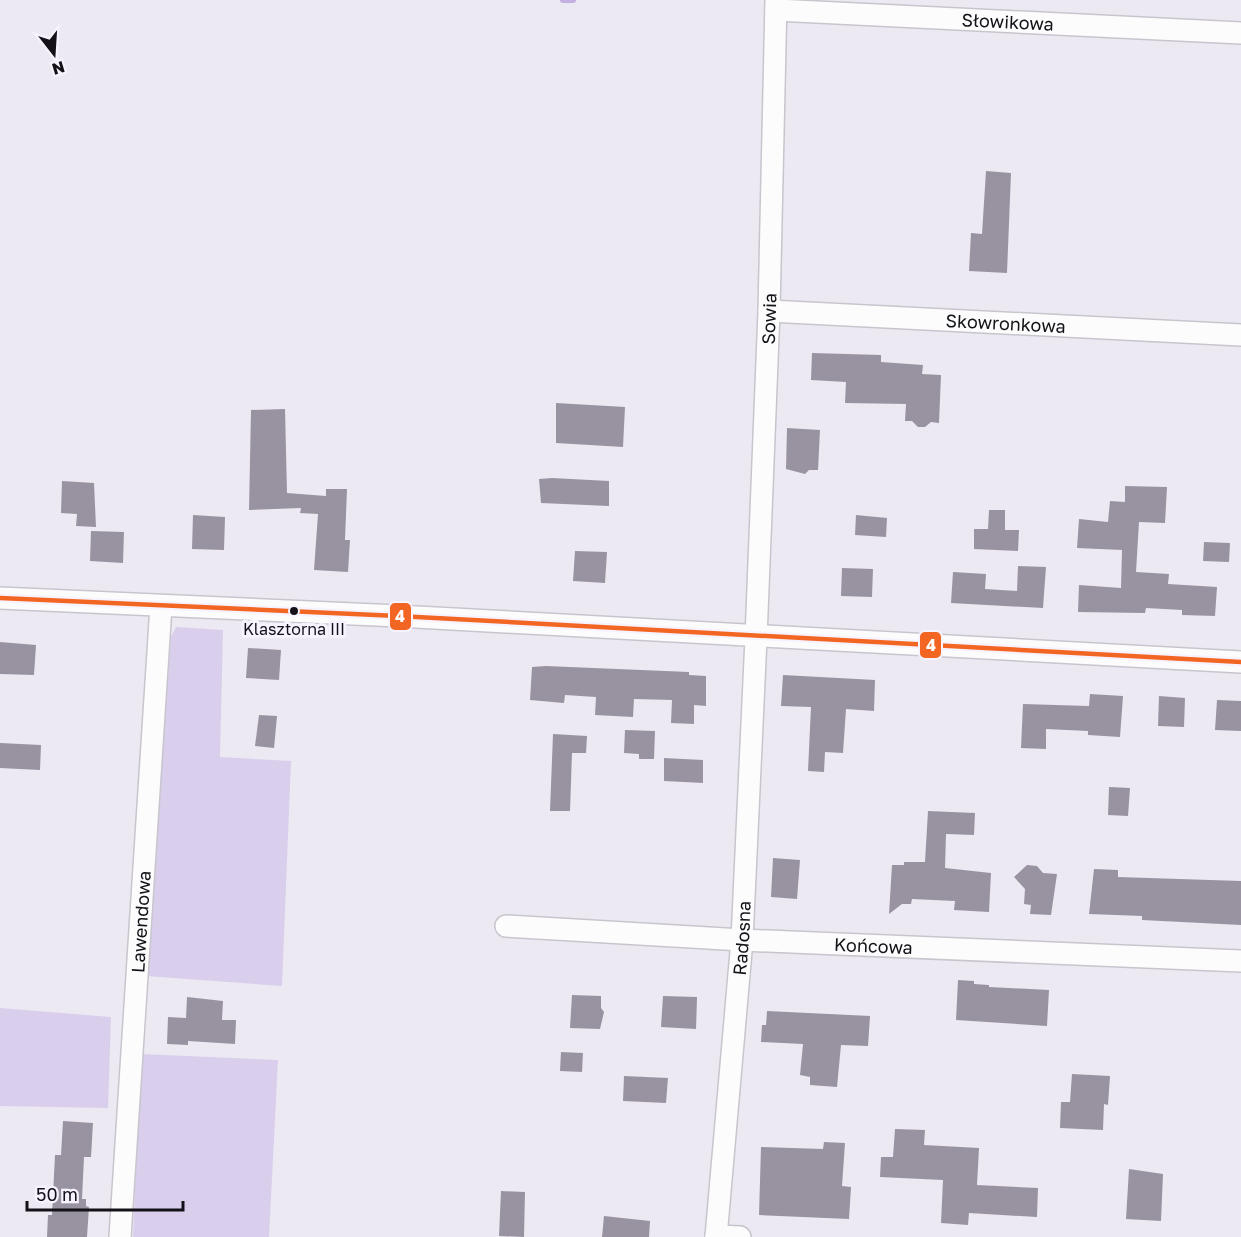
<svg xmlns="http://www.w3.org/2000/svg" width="1241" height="1237" viewBox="0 0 1241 1237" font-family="'Golos Text',sans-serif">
	<rect width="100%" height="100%" fill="#ece9f2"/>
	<g fill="#daceed">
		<path d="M 176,627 L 223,630 L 220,757 L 291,761 L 282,986 L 146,976 L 171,637 Z"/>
		<path d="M 0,1008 L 111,1017 L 108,1108 L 0,1106 Z"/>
		<path d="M 141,1054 L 278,1060 L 269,1237 L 133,1237 Z"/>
	</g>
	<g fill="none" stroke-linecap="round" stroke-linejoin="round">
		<path stroke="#c4b0e0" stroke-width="6" d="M 563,0 L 573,0"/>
	</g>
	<g fill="#9993a1">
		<path d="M 986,171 L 1011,173 L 1007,273 L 969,271 L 971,233 L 982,234 Z"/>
		<path d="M 812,353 L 881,355 L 881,362 L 923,365 L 922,374 L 941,375 L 939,423 L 931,422 L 925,427 L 918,427 L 912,421 L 905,421 L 906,404 L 845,403 L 846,382 L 811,380 Z"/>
		<path d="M 556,403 L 625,407 L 623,447 L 556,443 Z"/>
		<path d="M 285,409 L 287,493 L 326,496 L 326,489 L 347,489 L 345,540 L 350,540 L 348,572 L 314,570 L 318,514 L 300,513 L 301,508 L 249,510 L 251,410 Z"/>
		<path d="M 787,428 L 820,430 L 818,470 L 809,470 L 805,474 L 786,469 Z"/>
		<path d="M 552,478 L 609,481 L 609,506 L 541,503 L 539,479 Z"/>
		<path d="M 62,481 L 94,483 L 96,527 L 76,526 L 77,514 L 61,513 Z"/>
		<path d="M 1125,486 L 1167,487 L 1165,523 L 1139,522 L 1136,572 L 1169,574 L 1168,584 L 1217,587 L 1215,616 L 1182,615 L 1182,610 L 1146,608 L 1145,613 L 1078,612 L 1079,585 L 1121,588 L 1122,550 L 1077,548 L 1079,519 L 1108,522 L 1110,501 L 1125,502 Z"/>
		<path d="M 989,510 L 1005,510 L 1005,530 L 1019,530 L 1018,551 L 974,549 L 974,529 L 988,529 Z"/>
		<path d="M 193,515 L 225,517 L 224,550 L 192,549 Z"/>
		<path d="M 856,515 L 887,518 L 886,537 L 855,535 Z"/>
		<path d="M 91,531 L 124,532 L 123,563 L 90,561 Z"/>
		<path d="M 1204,542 L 1230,543 L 1229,562 L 1203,561 Z"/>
		<path d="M 575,551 L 607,552 L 605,583 L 573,581 Z"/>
		<path d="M 1018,566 L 1046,567 L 1043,608 L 951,603 L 953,572 L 986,574 L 985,589 L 1017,591 Z"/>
		<path d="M 842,568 L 873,569 L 872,597 L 841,596 Z"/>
		<path d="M 0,642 L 36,645 L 34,675 L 0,674 Z"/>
		<path d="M 248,648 L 281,650 L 279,680 L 246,678 Z"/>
		<path d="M 546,666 L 689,672 L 689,675 L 706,676 L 706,706 L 694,705 L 694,724 L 671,723 L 672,700 L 634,699 L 633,717 L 595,715 L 596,697 L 565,695 L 564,703 L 530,700 L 532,667 Z"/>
		<path d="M 783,675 L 875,680 L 874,711 L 846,709 L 843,753 L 825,752 L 824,772 L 808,771 L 811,707 L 781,706 Z"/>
		<path d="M 1090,694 L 1123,696 L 1120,737 L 1088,735 L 1088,731 L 1046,729 L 1046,749 L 1021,748 L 1023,704 L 1089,706 Z"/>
		<path d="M 1159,696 L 1185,698 L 1184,727 L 1158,726 Z"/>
		<path d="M 1217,700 L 1241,701 L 1241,731 L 1215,730 Z"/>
		<path d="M 259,715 L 277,716 L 274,748 L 255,746 Z"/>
		<path d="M 625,730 L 655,731 L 654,759 L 639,759 L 639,754 L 624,753 Z"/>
		<path d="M 553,734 L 587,736 L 586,753 L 572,753 L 570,811 L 550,811 Z"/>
		<path d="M 0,743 L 41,745 L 40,770 L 0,768 Z"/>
		<path d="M 664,758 L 703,760 L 703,783 L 664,781 Z"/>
		<path d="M 1109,787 L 1130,788 L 1128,816 L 1108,815 Z"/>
		<path d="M 928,811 L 975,813 L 974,835 L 946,834 L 945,868 L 991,873 L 989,912 L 954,910 L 955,901 L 912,899 L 911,904 L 902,904 L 889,914 L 892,865 L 904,865 L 904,862 L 925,862 Z"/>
		<path d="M 773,858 L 800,860 L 797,899 L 771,897 Z"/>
		<path d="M 1027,865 L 1037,866 L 1043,873 L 1057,874 L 1051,915 L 1030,914 L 1031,905 L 1024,904 L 1025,889 L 1014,877 Z"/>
		<path d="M 1094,869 L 1118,870 L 1118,877 L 1241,881 L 1241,925 L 1142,920 L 1142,916 L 1089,914 Z"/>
		<path d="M 958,980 L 974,981 L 974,984 L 989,985 L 989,987 L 1049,990 L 1047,1026 L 956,1020 Z"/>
		<path d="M 572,995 L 601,996 L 601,1008 L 604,1012 L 600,1029 L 570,1028 Z"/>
		<path d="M 663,996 L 697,997 L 696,1029 L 661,1027 Z"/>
		<path d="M 187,997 L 223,1001 L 222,1020 L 236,1020 L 235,1044 L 188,1041 L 188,1045 L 167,1044 L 168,1017 L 186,1018 Z"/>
		<path d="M 767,1011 L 870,1016 L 868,1046 L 841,1045 L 837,1087 L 810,1085 L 810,1077 L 800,1075 L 803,1044 L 761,1042 L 762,1025 L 766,1025 Z"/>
		<path d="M 561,1052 L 583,1053 L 582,1072 L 560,1071 Z"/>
		<path d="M 1072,1074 L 1110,1076 L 1108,1105 L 1104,1104 L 1103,1130 L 1060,1128 L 1061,1102 L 1070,1102 Z"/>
		<path d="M 624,1076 L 668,1078 L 666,1103 L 623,1101 Z"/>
		<path d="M 63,1121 L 93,1123 L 91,1157 L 84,1157 L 82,1199 L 86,1199 L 86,1206 L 89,1207 L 87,1237 L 47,1237 L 48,1215 L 52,1215 L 55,1155 L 61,1155 Z"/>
		<path d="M 895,1129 L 925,1130 L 924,1145 L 979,1148 L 977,1185 L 1038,1188 L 1037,1217 L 969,1213 L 968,1225 L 941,1223 L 943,1180 L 880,1177 L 881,1157 L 893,1157 Z"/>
		<path d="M 824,1142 L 845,1143 L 842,1186 L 851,1187 L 849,1219 L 759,1215 L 761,1147 L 823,1149 Z"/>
		<path d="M 1129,1169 L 1163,1174 L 1161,1221 L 1126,1219 Z"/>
		<path d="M 501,1191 L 525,1192 L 524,1237 L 499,1236 Z"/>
		<path d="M 604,1216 L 650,1221 L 649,1237 L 602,1237 Z"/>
	</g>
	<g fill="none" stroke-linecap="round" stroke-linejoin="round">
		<defs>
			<g id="minor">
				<path id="s1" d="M 776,10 L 1241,33"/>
				<path id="s2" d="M 769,311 L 1241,335"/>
				<path d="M 0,598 L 398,616 L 1241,662"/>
				<path id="s3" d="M 506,926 L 742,940 L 1241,961"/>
				<path d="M 716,1236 L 740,1237"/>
				<path id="s4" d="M 120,1237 L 161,606"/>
				<path id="s5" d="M 716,1237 L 742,940 L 756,638 L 769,311 L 776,0"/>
			</g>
		</defs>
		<use href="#minor" stroke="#c8c5cd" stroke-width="24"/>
		<use href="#minor" stroke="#fcfcfd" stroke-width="21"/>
		<defs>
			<path id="bus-1" d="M 0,598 L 398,616 L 1241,662"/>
		</defs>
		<use href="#bus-1" stroke="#f7f3fe" stroke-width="9"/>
		<use href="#bus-1" stroke="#f26522" stroke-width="4.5"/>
	</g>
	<circle fill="#141218" stroke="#f7f3fe" stroke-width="2" cx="294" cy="611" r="5"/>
	<g text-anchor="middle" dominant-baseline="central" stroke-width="6" stroke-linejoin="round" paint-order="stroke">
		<g font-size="16" fill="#141218" stroke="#f7f3fe">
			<text x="294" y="629">Klasztorna III</text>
		</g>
		<g font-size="18" fill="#141218" stroke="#f7f3fe">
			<text stroke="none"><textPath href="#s1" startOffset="232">Słowikowa</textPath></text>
			<text stroke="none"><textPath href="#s5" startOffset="920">Sowia</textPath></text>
			<text stroke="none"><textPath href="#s2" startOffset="237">Skowronkowa</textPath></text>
			<text stroke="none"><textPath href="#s4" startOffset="316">Lawendowa</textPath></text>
			<text stroke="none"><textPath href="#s5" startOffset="300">Radosna</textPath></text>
			<text stroke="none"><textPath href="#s3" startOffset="368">Końcowa</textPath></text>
		</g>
	</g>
	<g stroke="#f7f3fe" stroke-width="2">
		<rect x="389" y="602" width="23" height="29" rx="6" fill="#f26522"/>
		<rect x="919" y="631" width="23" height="28" rx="6" fill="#f26522"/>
	</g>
	<g font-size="16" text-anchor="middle" font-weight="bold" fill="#fff">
		<text x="400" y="622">4</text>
		<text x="931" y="651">4</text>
	</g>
	<g transform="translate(54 54) rotate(163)" stroke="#f7f3fe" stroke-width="4.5" paint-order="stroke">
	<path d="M0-4.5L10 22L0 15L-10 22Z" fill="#141218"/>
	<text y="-9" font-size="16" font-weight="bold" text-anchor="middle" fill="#141218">N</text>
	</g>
	<path d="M27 1201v9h156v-9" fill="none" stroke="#141218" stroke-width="3"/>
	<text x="36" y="1201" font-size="18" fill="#141218" stroke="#f7f3fe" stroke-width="4.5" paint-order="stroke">50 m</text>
</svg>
